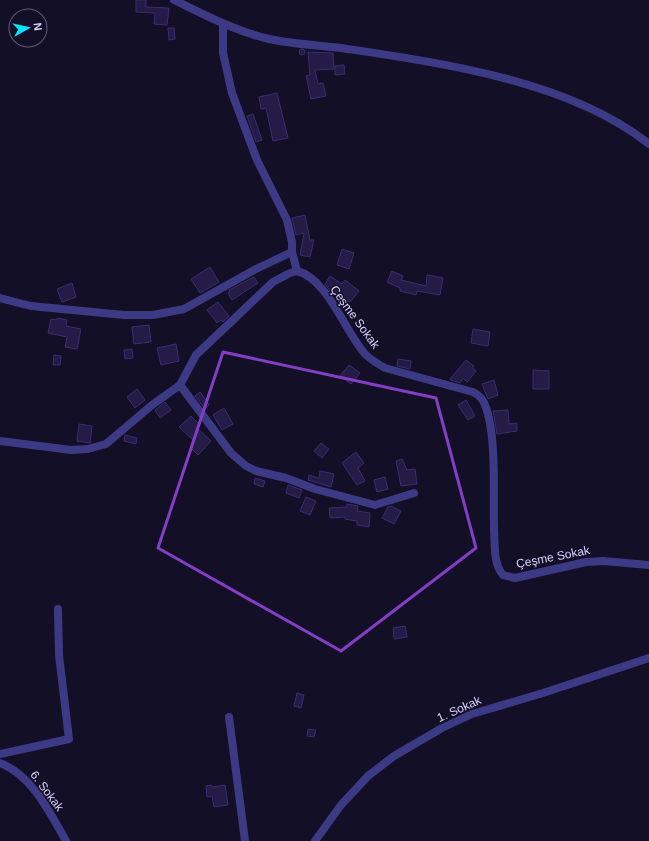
<svg xmlns="http://www.w3.org/2000/svg" width="649" height="841" viewBox="0 0 649 841" font-family="Helvetica,sans-serif">
	<rect width="100%" height="100%" fill="#130f26"/>
	<g fill="#241b47" stroke="#3b2d73">
		<path d="M 136,0 L 146,0 L 146,7 L 169,8 L 167,25 L 154,24 L 155,13 L 136,12 Z"/>
		<path d="M 168,28 L 174,28 L 175,39 L 169,40 Z"/>
		<circle cx="302" cy="52" r="3"/>
		<path d="M 308,52 L 333,53 L 334,69 L 315,70 L 318,84 L 323,83 L 326,96 L 311,99 L 306,76 L 310,75 Z"/>
		<path d="M 344,65 L 345,74 L 335,75 L 335,66 Z"/>
		<path d="M 277,93 L 288,138 L 273,141 L 266,108 L 261,109 L 259,97 Z"/>
		<path d="M 253,114 L 262,140 L 256,142 L 247,116 Z"/>
		<path d="M 305,215 L 310,240 L 314,240 L 310,257 L 300,255 L 304,233 L 296,235 L 292,218 Z"/>
		<path d="M 342,249 L 354,253 L 349,269 L 337,265 Z"/>
		<path d="M 210,267 L 219,282 L 200,293 L 191,279 Z"/>
		<path d="M 392,271 L 403,276 L 401,280 L 426,286 L 427,275 L 443,278 L 440,295 L 417,291 L 416,295 L 400,291 L 400,288 L 387,282 Z"/>
		<path d="M 330,276 L 342,284 L 345,280 L 359,291 L 350,302 L 333,290 L 331,292 L 325,284 Z"/>
		<path d="M 254,277 L 258,283 L 232,300 L 228,293 L 230,292 L 229,290 Z"/>
		<path d="M 72,283 L 76,297 L 62,302 L 57,289 Z"/>
		<path d="M 218,302 L 229,316 L 223,322 L 221,320 L 217,323 L 207,310 Z"/>
		<path d="M 57,318 L 67,320 L 66,326 L 81,329 L 77,349 L 65,347 L 67,337 L 48,333 L 51,319 L 57,320 Z"/>
		<path d="M 149,325 L 151,342 L 134,344 L 132,327 Z"/>
		<path d="M 473,329 L 490,332 L 488,346 L 471,343 Z"/>
		<path d="M 176,344 L 179,361 L 161,365 L 157,348 Z"/>
		<path d="M 132,349 L 133,358 L 125,359 L 124,350 Z"/>
		<path d="M 54,355 L 61,356 L 60,365 L 53,365 Z"/>
		<path d="M 398,359 L 411,361 L 410,369 L 397,366 Z"/>
		<path d="M 466,360 L 474,366 L 472,368 L 476,371 L 467,382 L 463,378 L 460,383 L 451,380 L 450,379 Z"/>
		<path d="M 349,365 L 360,373 L 351,384 L 340,376 Z"/>
		<path d="M 533,370 L 549,371 L 549,389 L 533,389 Z"/>
		<path d="M 494,380 L 498,395 L 488,399 L 482,384 Z"/>
		<path d="M 137,389 L 145,400 L 135,408 L 127,397 Z"/>
		<path d="M 200,392 L 209,405 L 205,409 L 195,396 Z"/>
		<path d="M 466,400 L 475,416 L 468,420 L 458,405 Z"/>
		<path d="M 165,402 L 171,410 L 160,418 L 155,410 Z"/>
		<path d="M 224,408 L 233,424 L 222,430 L 213,415 Z"/>
		<path d="M 508,410 L 509,424 L 517,423 L 517,431 L 497,434 L 493,411 Z"/>
		<path d="M 191,416 L 200,425 L 197,428 L 211,441 L 198,455 L 190,447 L 195,442 L 179,427 Z"/>
		<path d="M 79,424 L 92,426 L 90,443 L 77,441 Z"/>
		<path d="M 125,435 L 137,438 L 136,444 L 124,441 Z"/>
		<path d="M 321,443 L 329,449 L 322,458 L 314,451 Z"/>
		<path d="M 356,452 L 364,463 L 358,468 L 365,481 L 357,485 L 342,463 Z"/>
		<path d="M 402,459 L 407,470 L 415,469 L 417,484 L 401,486 L 396,461 Z"/>
		<path d="M 320,471 L 334,474 L 331,487 L 308,480 L 309,475 L 319,478 Z"/>
		<path d="M 385,477 L 388,489 L 377,492 L 374,480 Z"/>
		<path d="M 255,478 L 265,481 L 263,487 L 254,484 Z"/>
		<path d="M 288,485 L 302,490 L 299,498 L 286,493 Z"/>
		<path d="M 306,497 L 316,501 L 310,515 L 300,511 Z"/>
		<path d="M 347,504 L 358,506 L 357,511 L 370,513 L 369,527 L 357,525 L 357,521 L 345,519 L 345,517 L 330,518 L 329,508 L 347,507 Z"/>
		<path d="M 391,506 L 401,511 L 394,524 L 382,518 L 388,507 Z"/>
		<path d="M 405,626 L 407,637 L 394,639 L 393,628 Z"/>
		<path d="M 297,693 L 304,695 L 301,708 L 294,706 Z"/>
		<path d="M 308,729 L 316,730 L 314,737 L 307,736 Z"/>
		<path d="M 211,785 L 212,787 L 225,785 L 228,805 L 214,807 L 212,796 L 207,797 L 206,786 Z"/>
	</g>
	<g fill="none" stroke-linecap="round" stroke-linejoin="round">
		<g stroke="#3d3a85" stroke-width="8">
			<path d="M 174,0 C 205,15 235,31 269,39 C 292,44 317,45 341,48 C 441,63 568,80 649,144"/>
			<path d="M 223,24 L 223,53 L 232,93 L 257,160 L 287,220 L 292,242 L 292,252 L 297,271"/>
			<path d="M 0,298 L 31,306 L 124,315 L 153,315 L 184,309 L 256,269 L 292,252"/>
			<path d="M 180,385 L 231,453 L 246,466 L 256,471 L 286,478 L 315,489 L 375,505 L 414,493"/>
			<path d="M 0,441 L 71,450 L 88,449 L 106,444 L 152,405 L 180,385 L 196,355 L 273,282 L 290,273 L 297,271 C 327,278 346,333 365,354 C 371,360 378,364 385,368 L 473,392 C 479,395 483,399 485,405 C 497,434 493,496 494,528 C 495,543 493,564 503,575 L 515,578 L 586,562 L 603,561 L 649,565"/>
			<path d="M 229,717 L 245,841"/>
			<path d="M 0,754 L 69,739 L 59,655 L 58,609"/>
			<path d="M 0,763 C 32,775 50,813 66,841"/>
			<path d="M 315,841 L 341,805 L 368,776 L 394,756 L 442,728 L 472,714 L 543,693 L 649,658"/>
		</g>
	</g>
	<path fill="none" stroke="#843dc5" stroke-width="3" stroke-linejoin="round" d="M 223,352 L 436,398 L 476,548 L 341,651 L 158,548 Z"/>
	<g text-anchor="middle" dominant-baseline="central" stroke-width="3" stroke-linejoin="round" paint-order="stroke">
		<g font-size="12" fill="#d9d4ff" stroke="#130f26">
			<text transform="translate(355 317) rotate(54)">Çeşme Sokak</text>
			<text transform="translate(553 557) rotate(-11)">Çeşme Sokak</text>
			<text transform="translate(459 709) rotate(-24)">1. Sokak</text>
			<text transform="translate(47 791) rotate(53)">6. Sokak</text>
		</g>
	</g>
	<g transform="translate(28 28) rotate(82)"><circle r="19" fill="#130f26" stroke="#625e7d"/>
	<path d="M0-3L7 15L0 10L-7 15Z" fill="#00e5ff"/>
	<text y="-6" font-size="11" font-weight="bold" text-anchor="middle" fill="#d9d4ff">N</text>
	</g>
</svg>
